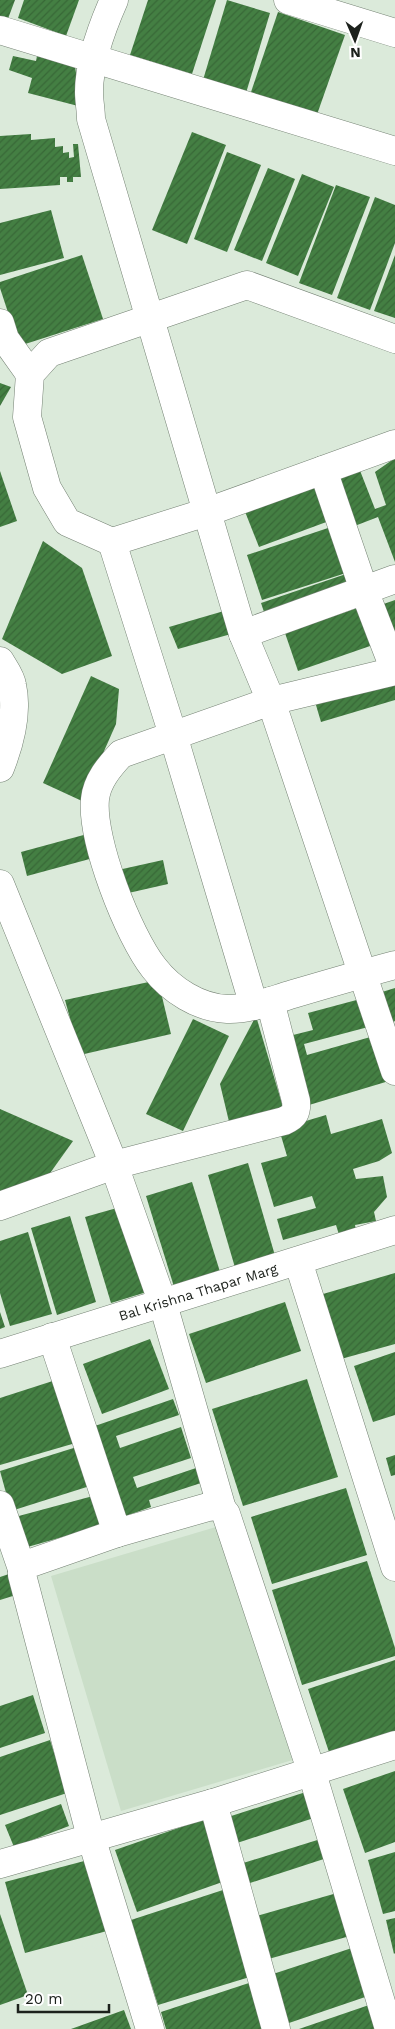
<svg xmlns="http://www.w3.org/2000/svg" width="395" height="2029" viewBox="0 0 395 2029" font-family="'Work Sans',sans-serif">
	<defs>
		<pattern id="building-hatch" width="6" height="6" patternUnits="userSpaceOnUse" patternTransform="scale(1.25)"><rect width="6" height="6" fill="#447f43"/><path d="M-1 1l2-2M0 6l6-6M5 7l2-2" fill="none" stroke="#386837"/></pattern>
	</defs>
	<rect width="100%" height="100%" fill="#dbeada"/>
	<path fill="#cadec8" d="M 226,1524 L 296,1759 L 121,1811 L 51,1576 Z"/>
	<g fill="url(#building-hatch)">
		<path d="M 0,0 L 15,0 L 6,24 L 0,22 Z"/>
		<path d="M 24,0 L 79,0 L 66,36 L 18,18 Z"/>
		<path d="M 148,0 L 216,0 L 192,74 L 130,55 Z"/>
		<path d="M 227,0 L 270,13 L 246,93 L 203,80 Z"/>
		<path d="M 278,12 L 345,35 L 314,123 L 248,101 Z"/>
		<path d="M 13,56 L 36,61 L 37,56 L 75,67 L 82,107 L 28,93 L 32,78 L 9,70 Z"/>
		<path d="M 192,132 L 226,145 L 187,244 L 152,230 Z"/>
		<path d="M 31,134 L 31,140 L 55,138 L 55,147 L 63,146 L 63,153 L 69,152 L 69,158 L 74,157 L 73,144 L 78,144 L 81,177 L 73,177 L 73,182 L 67,182 L 67,177 L 60,177 L 60,185 L 0,189 L 0,136 Z"/>
		<path d="M 227,152 L 261,165 L 227,252 L 194,239 Z"/>
		<path d="M 268,168 L 295,179 L 262,261 L 234,250 Z"/>
		<path d="M 302,174 L 334,187 L 298,276 L 266,263 Z"/>
		<path d="M 336,185 L 370,197 L 332,295 L 299,283 Z"/>
		<path d="M 375,197 L 395,205 L 395,243 L 370,310 L 337,298 Z"/>
		<path d="M 51,210 L 64,258 L 0,275 L 0,223 Z"/>
		<path d="M 82,255 L 103,319 L 19,346 L 0,288 L 0,282 Z"/>
		<path d="M 395,255 L 395,318 L 374,311 Z"/>
		<path d="M 0,383 L 11,387 L 0,406 Z"/>
		<path d="M 395,458 L 395,562 L 378,517 L 352,527 L 332,478 L 359,468 L 375,509 L 386,505 L 375,472 Z"/>
		<path d="M 0,471 L 17,521 L 0,527 Z"/>
		<path d="M 312,478 L 329,521 L 259,547 L 242,504 Z"/>
		<path d="M 331,527 L 346,573 L 262,600 L 247,555 Z"/>
		<path d="M 43,541 L 82,568 L 112,656 L 62,674 L 2,639 Z"/>
		<path d="M 346,574 L 352,590 L 267,621 L 261,603 Z"/>
		<path d="M 395,600 L 395,651 L 378,606 Z"/>
		<path d="M 360,607 L 373,645 L 298,671 L 285,633 Z"/>
		<path d="M 224,611 L 231,634 L 178,649 L 169,627 Z"/>
		<path d="M 91,676 L 119,689 L 116,724 L 82,801 L 43,783 Z"/>
		<path d="M 395,681 L 395,700 L 321,722 L 313,695 Z"/>
		<path d="M 91,833 L 97,857 L 27,876 L 21,852 Z"/>
		<path d="M 163,860 L 168,884 L 124,894 L 118,870 Z"/>
		<path d="M 158,980 L 171,1034 L 80,1055 L 65,1000 Z"/>
		<path d="M 395,988 L 395,1021 L 391,1023 L 382,992 Z"/>
		<path d="M 364,998 L 372,1026 L 304,1044 L 307,1055 L 374,1036 L 389,1081 L 309,1105 L 289,1036 L 313,1030 L 308,1013 Z"/>
		<path d="M 256,1016 L 285,1114 L 231,1130 L 220,1084 Z"/>
		<path d="M 193,1019 L 229,1036 L 183,1131 L 146,1114 Z"/>
		<path d="M 0,1109 L 73,1141 L 43,1183 L 0,1199 Z"/>
		<path d="M 326,1115 L 331,1134 L 382,1119 L 392,1153 L 379,1161 L 353,1169 L 356,1179 L 383,1176 L 387,1197 L 374,1212 L 376,1221 L 355,1225 L 357,1236 L 341,1241 L 336,1225 L 283,1240 L 277,1219 L 316,1208 L 312,1196 L 274,1207 L 261,1163 L 287,1156 L 279,1129 Z"/>
		<path d="M 248,1163 L 276,1259 L 236,1271 L 208,1175 Z"/>
		<path d="M 192,1182 L 221,1275 L 175,1290 L 146,1196 Z"/>
		<path d="M 124,1206 L 150,1291 L 111,1303 L 85,1217 Z"/>
		<path d="M 70,1216 L 96,1302 L 57,1315 L 31,1228 Z"/>
		<path d="M 28,1232 L 52,1314 L 10,1326 L 0,1293 L 0,1241 Z"/>
		<path d="M 395,1273 L 395,1344 L 341,1359 L 323,1294 Z"/>
		<path d="M 285,1302 L 301,1351 L 206,1383 L 189,1334 Z"/>
		<path d="M 0,1312 L 5,1327 L 0,1329 Z"/>
		<path d="M 150,1339 L 169,1389 L 102,1414 L 83,1364 Z"/>
		<path d="M 395,1352 L 395,1415 L 373,1422 L 354,1366 Z"/>
		<path d="M 62,1378 L 79,1442 L 0,1465 L 0,1398 Z"/>
		<path d="M 307,1379 L 338,1477 L 243,1506 L 212,1409 Z"/>
		<path d="M 173,1399 L 179,1415 L 116,1436 L 120,1448 L 181,1427 L 191,1458 L 133,1477 L 137,1488 L 196,1468 L 201,1483 L 149,1500 L 151,1507 L 123,1517 L 92,1427 Z"/>
		<path d="M 80,1446 L 93,1485 L 11,1511 L 0,1471 Z"/>
		<path d="M 395,1455 L 395,1475 L 391,1476 L 386,1458 Z"/>
		<path d="M 346,1488 L 367,1555 L 272,1584 L 251,1517 Z"/>
		<path d="M 93,1496 L 101,1526 L 24,1548 L 15,1517 Z"/>
		<path d="M 367,1561 L 395,1648 L 395,1656 L 302,1685 L 272,1590 Z"/>
		<path d="M 9,1574 L 16,1595 L 0,1600 L 0,1577 Z"/>
		<path d="M 395,1660 L 395,1733 L 330,1755 L 308,1689 Z"/>
		<path d="M 33,1695 L 45,1733 L 0,1748 L 0,1706 Z"/>
		<path d="M 50,1740 L 67,1793 L 0,1815 L 0,1757 Z"/>
		<path d="M 395,1771 L 395,1842 L 365,1853 L 343,1789 Z"/>
		<path d="M 312,1790 L 320,1816 L 234,1844 L 225,1818 Z"/>
		<path d="M 61,1804 L 69,1826 L 14,1847 L 5,1825 Z"/>
		<path d="M 210,1817 L 231,1879 L 137,1912 L 115,1850 Z"/>
		<path d="M 327,1837 L 333,1856 L 244,1885 L 237,1865 Z"/>
		<path d="M 395,1852 L 395,1911 L 383,1914 L 368,1860 Z"/>
		<path d="M 88,1860 L 107,1931 L 25,1953 L 5,1882 Z"/>
		<path d="M 226,1889 L 253,1976 L 158,2005 L 131,1920 Z"/>
		<path d="M 344,1891 L 357,1934 L 265,1960 L 253,1917 Z"/>
		<path d="M 0,1914 L 28,1995 L 0,2005 Z"/>
		<path d="M 395,1918 L 395,1953 L 394,1954 L 386,1920 Z"/>
		<path d="M 358,1946 L 374,1994 L 286,2024 L 270,1975 Z"/>
		<path d="M 255,1981 L 271,2029 L 166,2029 L 161,2012 Z"/>
		<path d="M 369,2005 L 377,2029 L 299,2029 Z"/>
		<path d="M 124,2010 L 131,2029 L 71,2029 Z"/>
	</g>
	<g fill="none" stroke-linecap="round" stroke-linejoin="round">
		<defs>
			<g id="minor">
				<path d="M 114,0 C 102,27 89,62 89,92 C 89,101 91,110 91,119 L 243,634 L 271,701 L 395,1071"/>
				<path d="M 288,0 L 395,33"/>
				<path d="M 0,30 L 395,151"/>
				<path d="M 0,323 L 5,339 L 30,374"/>
				<path d="M 395,339 L 247,285 L 49,353 L 30,374 L 27,417 L 47,488 L 67,522 L 112,542 L 207,512 L 395,444"/>
				<path d="M 323,470 L 364,590 L 395,671"/>
				<path d="M 112,542 L 173,735 L 254,1006"/>
				<path d="M 243,634 L 395,579"/>
				<path d="M 0,661 C 4,668 11,677 12,685 C 18,712 10,743 0,768"/>
				<path d="M 395,671 L 271,701 L 121,754 C 109,767 97,781 95,799 C 91,840 128,935 154,968 C 171,990 199,1008 227,1009 C 250,1010 272,1000 293,994 C 327,984 361,974 395,965"/>
				<path d="M 0,884 L 114,1165 L 163,1304 L 222,1509"/>
				<path d="M 0,1206 L 114,1165 L 284,1121 C 295,1116 297,1112 296,1101 L 270,1001"/>
				<path d="M 298,1261 L 395,1567"/>
				<path d="M 52,1337 L 117,1533 L 208,1507 C 217,1506 221,1507 226,1514 L 312,1773 L 389,2029"/>
				<path d="M 0,1354 L 395,1230"/>
				<path d="M 0,1505 L 22,1569"/>
				<path d="M 117,1533 L 28,1564 L 22,1569 L 22,1575 L 91,1837 L 150,2029"/>
				<path d="M 213,1803 L 276,2029"/>
				<path d="M 0,1864 L 213,1803 L 395,1745"/>
			</g>
		</defs>
		<use href="#minor" stroke="#748173" stroke-width="29"/>
		<use href="#minor" stroke="#fff" stroke-width="28"/>
	</g>
	<g text-anchor="middle" dominant-baseline="central" stroke-width="4.5" stroke-linejoin="round" paint-order="stroke">
		<g font-size="14" fill="#1c211c" stroke="#fff">
			<text transform="translate(198 1292) rotate(-17)">Bal Krishna Thapar Marg</text>
		</g>
	</g>
	<g transform="translate(355 40) rotate(178)" stroke="#ffffff" stroke-width="4" paint-order="stroke">
	<path d="M0-4L9 19L0 12L-9 19Z" fill="#1c211c"/>
	<text y="-8" font-size="14" font-weight="bold" text-anchor="middle" fill="#1c211c">N</text>
	</g>
	<path d="M18 2004v8h91v-8" fill="none" stroke="#1c211c" stroke-width="2.5"/>
	<text x="25" y="2004" font-size="15" fill="#1c211c" stroke="#ffffff" stroke-width="4" paint-order="stroke">20 m</text>
</svg>
